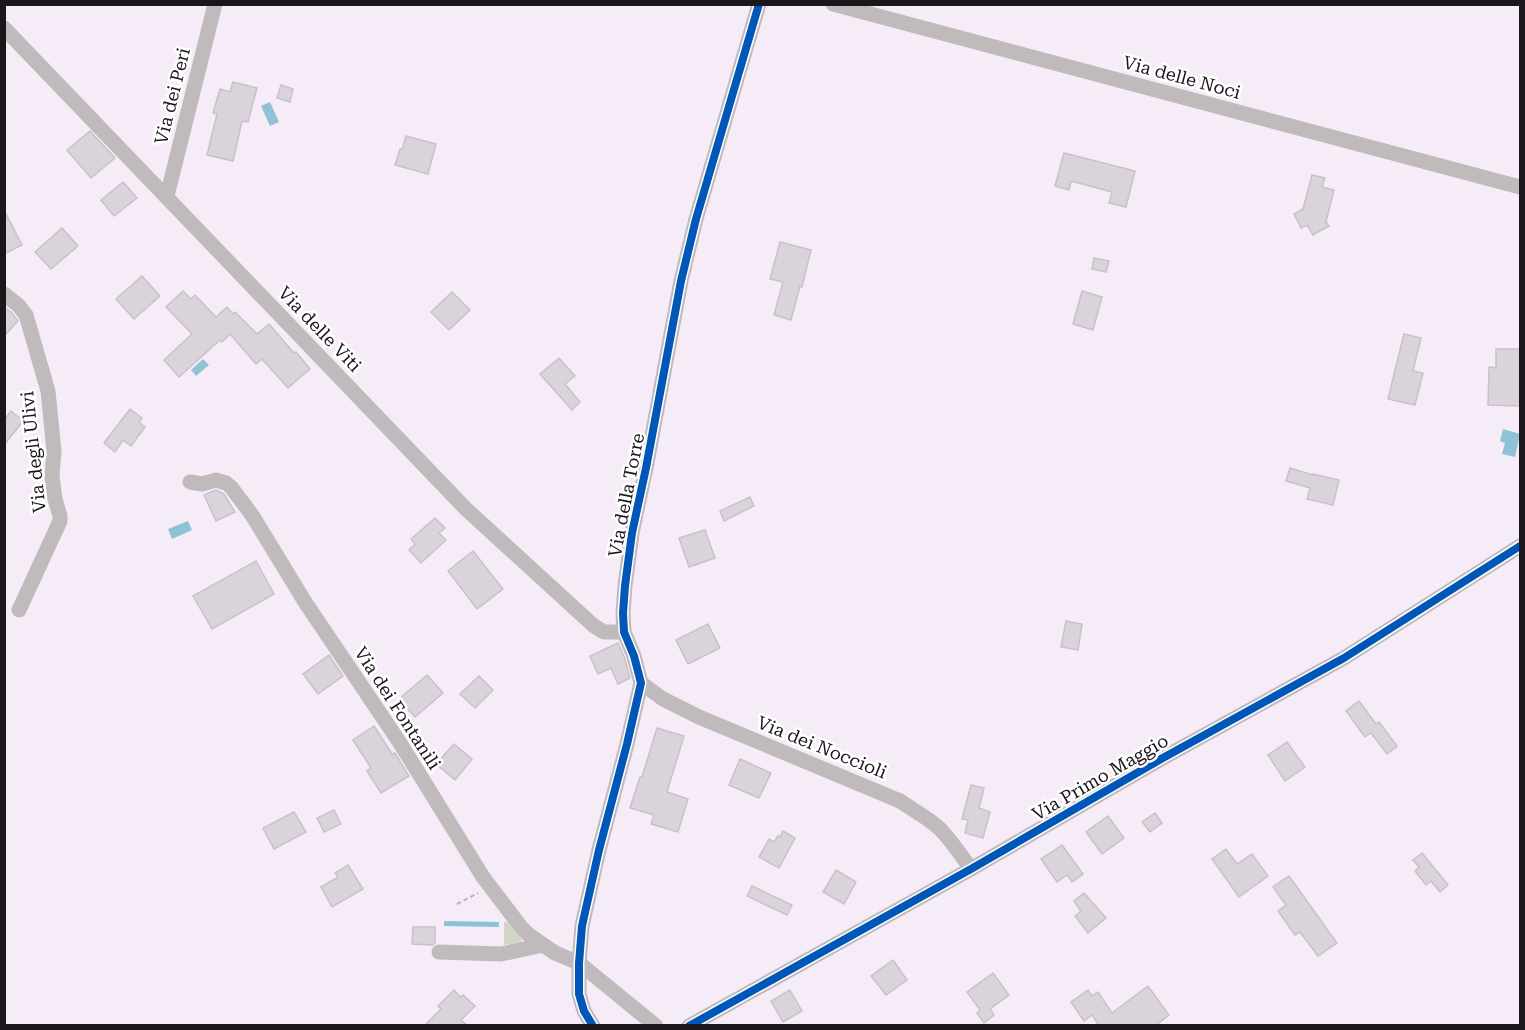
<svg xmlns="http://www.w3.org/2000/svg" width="1525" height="1030" viewBox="0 0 1525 1030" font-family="'Roboto Serif',serif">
	<rect width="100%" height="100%" fill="#f6ecf7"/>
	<path fill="#d2d7c5" d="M 504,922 L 507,922 L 522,939 L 521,942 L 504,945 Z"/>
	<g fill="#8ec2d5">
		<path d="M 270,102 L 279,122 L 270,126 L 261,106 Z"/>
		<path d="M 203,359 L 209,365 L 196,376 L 191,370 Z"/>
		<path d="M 1503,429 L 1520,434 L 1515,457 L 1502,454 L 1505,443 L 1500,441 Z"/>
		<path d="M 188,521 L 192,530 L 172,539 L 168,529 Z"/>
		<path d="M 444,921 L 499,922 L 499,927 L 444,926 Z"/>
	</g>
	<g fill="#dbd3db" stroke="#c9c1ca" stroke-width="1.5">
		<path d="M 233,82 L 257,88 L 248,122 L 242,121 L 233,161 L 207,155 L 217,114 L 213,113 L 220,89 L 230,92 Z"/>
		<path d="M 281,85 L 293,89 L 290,102 L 277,98 Z"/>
		<path d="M 90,131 L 115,158 L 91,178 L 67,150 Z"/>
		<path d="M 406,136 L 436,144 L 428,174 L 395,165 L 400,149 L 402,150 Z"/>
		<path d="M 1064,153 L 1135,171 L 1126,207 L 1109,203 L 1112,192 L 1071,181 L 1069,190 L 1055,186 Z"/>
		<path d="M 1312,175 L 1325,178 L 1322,187 L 1334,190 L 1326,222 L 1329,226 L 1313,235 L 1307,225 L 1301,228 L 1294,214 L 1303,209 Z"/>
		<path d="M 123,182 L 137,198 L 114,216 L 101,200 Z"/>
		<path d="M 4,210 L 22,245 L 4,254 Z"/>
		<path d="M 62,228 L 78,246 L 51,269 L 35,252 Z"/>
		<path d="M 780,242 L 811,250 L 802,287 L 800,286 L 791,320 L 774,315 L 783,282 L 770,279 Z"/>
		<path d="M 1094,258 L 1109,261 L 1106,272 L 1092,269 Z"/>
		<path d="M 142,276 L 160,296 L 134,319 L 116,299 Z"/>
		<path d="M 183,291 L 191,299 L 195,295 L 216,317 L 227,307 L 233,314 L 235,312 L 257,334 L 269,324 L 294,353 L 296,352 L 310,369 L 288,388 L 262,359 L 256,364 L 230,334 L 222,342 L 220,340 L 179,377 L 164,360 L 192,334 L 166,307 Z"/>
		<path d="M 1082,291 L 1102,297 L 1093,330 L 1073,324 Z"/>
		<path d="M 452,292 L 470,310 L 449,330 L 431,312 Z"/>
		<path d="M 4,307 L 11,312 L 18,321 L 4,336 Z"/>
		<path d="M 1404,334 L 1421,338 L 1413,371 L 1423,373 L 1415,405 L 1388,399 Z"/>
		<path d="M 1496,349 L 1521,349 L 1521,406 L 1488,405 L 1489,367 L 1496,368 Z"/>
		<path d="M 559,358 L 575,376 L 565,384 L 580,402 L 572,410 L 540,374 Z"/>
		<path d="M 130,409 L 142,418 L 139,422 L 145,427 L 131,446 L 123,440 L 115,452 L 104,443 Z"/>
		<path d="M 11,411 L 23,421 L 4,445 L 4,420 Z"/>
		<path d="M 1290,468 L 1313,475 L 1313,474 L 1339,480 L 1333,505 L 1307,499 L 1310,488 L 1286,481 Z"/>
		<path d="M 216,490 L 224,494 L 235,512 L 216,521 L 204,495 Z"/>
		<path d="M 750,497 L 754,506 L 724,521 L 720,511 Z"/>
		<path d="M 435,518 L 445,528 L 439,533 L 446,540 L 421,563 L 409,550 L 415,544 L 411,539 Z"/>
		<path d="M 705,530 L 715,558 L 689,567 L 679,538 Z"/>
		<path d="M 473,551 L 503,589 L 477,609 L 448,571 Z"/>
		<path d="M 256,561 L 274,594 L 212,629 L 193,596 Z"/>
		<path d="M 1066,621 L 1082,624 L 1078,650 L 1061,647 Z"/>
		<path d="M 708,624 L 720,648 L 688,664 L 676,640 Z"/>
		<path d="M 618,643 L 625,659 L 630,678 L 618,684 L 611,668 L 598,674 L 590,656 Z"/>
		<path d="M 329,655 L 343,676 L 318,694 L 303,674 Z"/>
		<path d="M 427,675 L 443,693 L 415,717 L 399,699 Z"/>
		<path d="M 479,676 L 493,690 L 475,708 L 460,694 Z"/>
		<path d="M 1359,701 L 1376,724 L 1379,722 L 1397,746 L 1387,754 L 1371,733 L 1365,737 L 1346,711 Z"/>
		<path d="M 374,726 L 392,754 L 395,753 L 409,776 L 381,793 L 367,771 L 371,768 L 353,740 Z"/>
		<path d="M 657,728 L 684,736 L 667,792 L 688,799 L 678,832 L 651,824 L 654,815 L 630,808 L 640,777 L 642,777 Z"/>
		<path d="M 1287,742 L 1305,767 L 1285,781 L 1268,755 Z"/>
		<path d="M 454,744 L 472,759 L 455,780 L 436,764 Z"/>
		<path d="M 740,759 L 771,773 L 759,798 L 729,785 Z"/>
		<path d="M 971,785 L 984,788 L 979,808 L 990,812 L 983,838 L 965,833 L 968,820 L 962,819 Z"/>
		<path d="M 334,810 L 341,824 L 324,832 L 317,818 Z"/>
		<path d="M 294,812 L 306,832 L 274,849 L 263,828 Z"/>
		<path d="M 1155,813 L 1162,823 L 1150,832 L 1142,822 Z"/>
		<path d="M 1108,816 L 1124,838 L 1102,854 L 1086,832 Z"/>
		<path d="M 783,831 L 795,838 L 779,868 L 759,857 L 769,839 L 774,842 L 778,836 L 780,837 Z"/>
		<path d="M 1062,845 L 1083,874 L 1072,882 L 1067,875 L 1057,882 L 1041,859 Z"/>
		<path d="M 1226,849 L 1237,864 L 1252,854 L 1268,876 L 1239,897 L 1212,859 Z"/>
		<path d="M 1422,853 L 1448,885 L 1440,892 L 1431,881 L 1426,885 L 1415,871 L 1419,867 L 1413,860 Z"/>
		<path d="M 348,865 L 363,889 L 332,907 L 321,887 L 338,877 L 335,873 Z"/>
		<path d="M 836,870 L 856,882 L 844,904 L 823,892 Z"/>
		<path d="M 1289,876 L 1337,943 L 1318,956 L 1300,932 L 1295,935 L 1278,911 L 1286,905 L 1273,887 Z"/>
		<path d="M 752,886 L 792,905 L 787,915 L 747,896 Z"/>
		<path d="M 1084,893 L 1106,918 L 1088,933 L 1075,916 L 1081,911 L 1074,901 Z"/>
		<path d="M 413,927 L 435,927 L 435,943 L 433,945 L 412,944 Z"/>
		<path d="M 893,960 L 907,980 L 886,995 L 871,976 Z"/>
		<path d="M 993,973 L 1009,995 L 990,1009 L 994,1015 L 984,1023 L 977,1013 L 980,1010 L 967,992 Z"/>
		<path d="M 1148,986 L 1169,1015 L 1155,1026 L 1096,1026 L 1098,1024 L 1092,1015 L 1084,1021 L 1071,1002 L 1088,990 L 1092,996 L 1098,992 L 1112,1013 Z"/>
		<path d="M 454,990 L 460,997 L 463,995 L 475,1006 L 461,1020 L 468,1026 L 424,1026 L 441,1009 L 438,1006 Z"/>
		<path d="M 790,990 L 802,1011 L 783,1022 L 771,1001 Z"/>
	</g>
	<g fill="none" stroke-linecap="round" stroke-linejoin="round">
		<path stroke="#b9b3b7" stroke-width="2" stroke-dasharray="4.5 3" stroke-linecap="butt" d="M 457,904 L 478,893"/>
		<g stroke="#c0babc" stroke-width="15">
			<path d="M 833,4 L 1520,187"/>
			<path d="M 4,28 L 466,509 L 594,626 L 604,632 L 624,632"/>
			<path d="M 167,196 L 215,4"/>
			<path d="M 4,294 L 18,305 L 26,315 L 48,391 L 54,451 L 52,476 L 55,499 L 60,516 L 60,521 L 19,610"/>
			<path d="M 190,482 L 202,484 L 216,480 L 226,483 L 231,487 L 252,515 L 305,602 L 400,743 L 483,877 L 521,927 L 529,935 L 555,953 L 579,963 L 656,1026"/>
			<path d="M 641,683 L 663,699 L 699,717 L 900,801 C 913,810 927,817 939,828 C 951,840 961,855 971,869"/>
			<path d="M 439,952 L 501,954 L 543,945"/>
			<path d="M 593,1026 L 584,1011 L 579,994 L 579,963 L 582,926 L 599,850 L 627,744 L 641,683 L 634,656 L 624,632 L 623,613 L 625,586 L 632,533 L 646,468 L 681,281 L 696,219 L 759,4"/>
			<path d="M 689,1026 L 971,869 L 1161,759 L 1344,658 L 1520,546"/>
		</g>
		<defs>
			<g id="cycleway">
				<path d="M 593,1026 L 584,1011 L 579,994 L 579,963 L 582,926 L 599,850 L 627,744 L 641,683 L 634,656 L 624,632 L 623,613 L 625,586 L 632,533 L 646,468 L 681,281 L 696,219 L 759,4"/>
				<path d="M 689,1026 L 971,869 L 1161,759 L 1344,658 L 1520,546"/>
			</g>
		</defs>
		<use href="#cycleway" stroke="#fff" stroke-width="11"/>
		<use href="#cycleway" stroke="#0057b8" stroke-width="8"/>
	</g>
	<g text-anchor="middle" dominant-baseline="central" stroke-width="5" stroke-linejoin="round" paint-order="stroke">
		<g font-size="18" fill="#1b151c" stroke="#fff">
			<text transform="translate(1182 77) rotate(15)">Via delle Noci</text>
			<text transform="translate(172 96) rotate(-76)">Via dei Peri</text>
			<text transform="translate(320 329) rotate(46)">Via delle Viti</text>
			<text transform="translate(33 452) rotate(-96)">Via degli Ulivi</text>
			<text transform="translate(626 495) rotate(-79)">Via della Torre</text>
			<text transform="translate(398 708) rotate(57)">Via dei Fontanili</text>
			<text transform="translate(822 747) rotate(22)">Via dei Noccioli</text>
			<text transform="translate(1100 777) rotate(-30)">Via Primo Maggio</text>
		</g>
	</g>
	<rect width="1525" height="1030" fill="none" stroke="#1b151c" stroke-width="12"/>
</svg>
